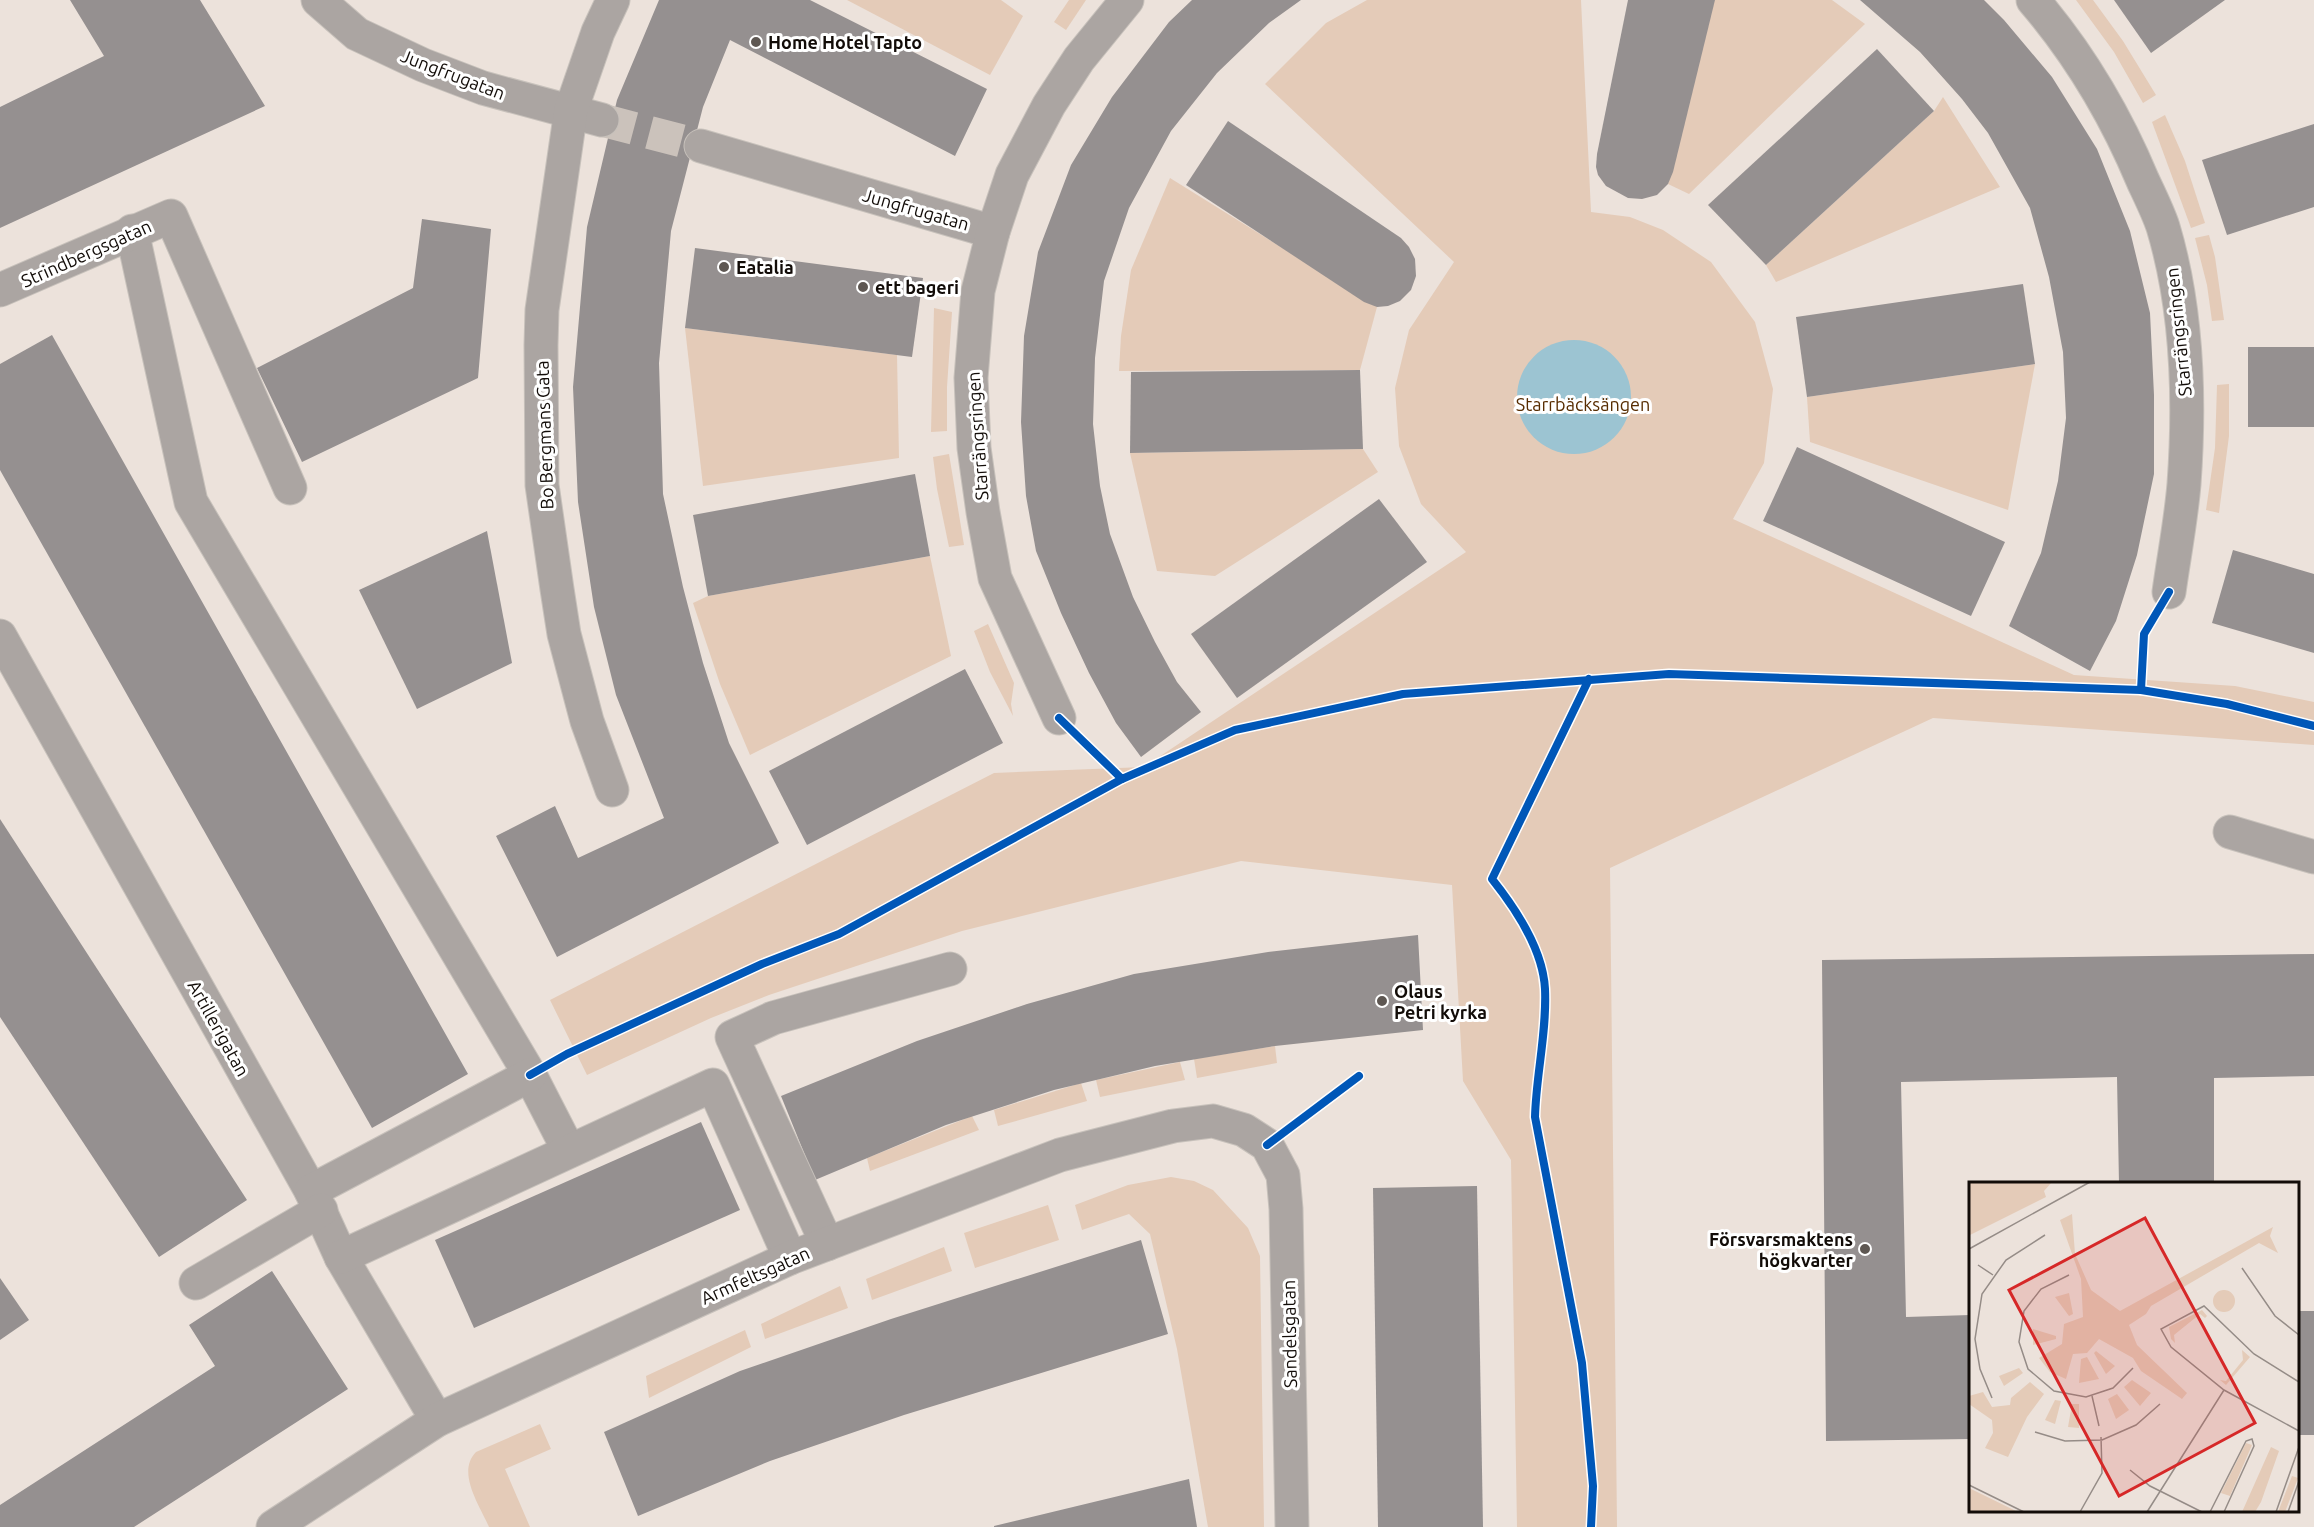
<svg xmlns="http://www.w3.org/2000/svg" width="2314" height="1527" viewBox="0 0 2314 1527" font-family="Ubuntu,sans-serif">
	<rect width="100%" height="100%" fill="#ece2db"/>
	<g fill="#e4cbb8">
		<path d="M 847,0 L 1001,0 L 1023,16 L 990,75 Z"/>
		<path d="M 1069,0 L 1086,0 L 1066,30 L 1054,22 Z"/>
		<path d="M 1367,0 L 1581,0 L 1591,212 L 1630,217 L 1663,230 L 1711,262 L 1755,322 L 1773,389 L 1764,463 L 1733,519 L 2074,675 L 2235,686 L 2314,702 L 2314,745 L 1933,718 L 1610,868 L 1617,1527 L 1517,1527 L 1511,1160 L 1463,1081 L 1452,885 L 1241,861 L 962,931 L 769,995 L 711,1018 L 587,1075 L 550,1000 L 994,773 L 1144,767 L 1466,552 L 1421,504 L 1399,446 L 1395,388 L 1409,330 L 1454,262 L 1265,84 L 1326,23 Z"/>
		<path d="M 1714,0 L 1832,0 L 1865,24 L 1689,194 L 1668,184 Z"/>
		<path d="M 2076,0 L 2093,0 L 2123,41 L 2156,95 L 2143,103 L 2114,52 Z"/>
		<path d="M 1943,97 L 2000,187 L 1776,282 L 1766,265 L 1934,111 Z"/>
		<path d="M 2165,115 L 2185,161 L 2205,223 L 2191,228 L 2152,122 Z"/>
		<path d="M 1170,178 L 1377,307 L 1360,370 L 1119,371 L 1121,336 L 1131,270 Z"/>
		<path d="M 2209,235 L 2215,257 L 2224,320 L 2212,321 L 2207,285 L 2195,238 Z"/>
		<path d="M 934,308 L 952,312 L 947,387 L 947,431 L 931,432 Z"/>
		<path d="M 685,328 L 897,355 L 899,458 L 703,486 Z"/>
		<path d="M 2035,364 L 2008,510 L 1810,442 L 1807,397 Z"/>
		<path d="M 2229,384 L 2229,436 L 2219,513 L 2206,510 L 2215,448 L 2217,385 Z"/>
		<path d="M 1363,449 L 1378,472 L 1215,576 L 1157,571 L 1130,453 Z"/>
		<path d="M 949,454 L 964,545 L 949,547 L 937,489 L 933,457 Z"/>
		<path d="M 930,556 L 951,656 L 750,755 L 720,684 L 693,603 L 708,596 Z"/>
		<path d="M 988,624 L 1014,683 L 1011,704 L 1013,716 L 990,672 L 974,631 Z"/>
		<path d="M 1275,1046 L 1277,1063 L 1197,1078 L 1194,1059 Z"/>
		<path d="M 1180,1062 L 1185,1080 L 1100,1097 L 1096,1080 Z"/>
		<path d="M 1081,1083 L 1087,1101 L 998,1126 L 994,1110 Z"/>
		<path d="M 972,1116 L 979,1130 L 870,1171 L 867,1158 Z"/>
		<path d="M 1171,1177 L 1194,1181 L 1213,1190 L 1248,1228 L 1260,1256 L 1264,1527 L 1208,1527 L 1177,1349 L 1150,1234 L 1129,1214 L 1082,1230 L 1075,1205 L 1128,1185 Z"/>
		<path d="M 1048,1205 L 1059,1240 L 975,1268 L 964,1233 Z"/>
		<path d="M 944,1247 L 952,1271 L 872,1300 L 866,1279 Z"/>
		<path d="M 840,1286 L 848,1308 L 765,1339 L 761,1324 Z"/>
		<path d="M 745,1330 L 751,1347 L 649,1398 L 646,1376 Z"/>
		<path d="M 540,1424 L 551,1449 L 505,1469 L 530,1527 L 489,1527 C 480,1506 456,1472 476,1452 Z"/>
	</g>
	<circle fill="#9cc4d2" cx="1574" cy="397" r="57"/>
	<g fill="#959090">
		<path d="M 70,0 L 200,0 L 265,106 L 0,228 L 0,107 L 104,56 Z"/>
		<path d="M 659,0 L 810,0 L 987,89 L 955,156 L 730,40 L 703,107 L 671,231 L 659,363 L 663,494 L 683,587 L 703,663 L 729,743 L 779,843 L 557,957 L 496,836 L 555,806 L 578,858 L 664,818 L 616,695 L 594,607 L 578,502 L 573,387 L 587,227 L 617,100 Z"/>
		<path d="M 1192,0 L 1301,0 L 1269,23 L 1217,73 L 1171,131 L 1129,208 L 1104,281 L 1095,358 L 1093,424 L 1100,486 L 1110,534 L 1133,597 L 1155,642 L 1177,682 L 1201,712 L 1141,757 L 1116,723 L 1089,673 L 1061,613 L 1036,551 L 1026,496 L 1021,422 L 1024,336 L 1038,252 L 1071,165 L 1112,97 L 1169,22 Z"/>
		<path d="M 1628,0 L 1715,0 L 1673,172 L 1668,184 L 1657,195 L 1642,199 L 1628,198 L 1606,186 L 1598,175 L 1596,167 L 1597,154 Z"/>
		<path d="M 1860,0 L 1984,0 L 2004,20 L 2052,77 L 2097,149 L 2130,231 L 2150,313 L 2154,395 L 2154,474 L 2137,555 L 2116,621 L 2090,671 L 2009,626 L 2041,553 L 2058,481 L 2066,418 L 2063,352 L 2049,277 L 2030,208 L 1988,133 L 1962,99 L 1920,52 Z"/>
		<path d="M 2114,0 L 2225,0 L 2151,53 Z"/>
		<path d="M 1877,49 L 1934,111 L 1766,265 L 1708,205 Z"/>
		<path d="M 1228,121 L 1401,238 L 1409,247 L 1415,259 L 1416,276 L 1411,290 L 1400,301 L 1388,306 L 1377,307 L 1364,302 L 1186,185 Z"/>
		<path d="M 2314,124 L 2314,207 L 2227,235 L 2202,160 Z"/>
		<path d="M 422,219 L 491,229 L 478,378 L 302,462 L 257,368 L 413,288 Z"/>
		<path d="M 695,248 L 923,278 L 912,357 L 685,328 Z"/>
		<path d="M 2023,284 L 2035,364 L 1807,397 L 1796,317 Z"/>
		<path d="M 52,335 L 468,1074 L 372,1128 L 0,470 L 0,364 Z"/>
		<rect x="2248" y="347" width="66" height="80"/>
		<path d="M 1360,370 L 1363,449 L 1130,453 L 1131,372 Z"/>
		<path d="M 1797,447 L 2005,542 L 1971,616 L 1763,521 Z"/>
		<path d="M 915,474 L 930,556 L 708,596 L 693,515 Z"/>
		<path d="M 1379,499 L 1427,562 L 1237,698 L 1191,634 Z"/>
		<path d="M 487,531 L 512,663 L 417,709 L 359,590 Z"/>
		<path d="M 2233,550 L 2314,574 L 2314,653 L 2212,623 Z"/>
		<path d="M 965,669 L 1003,743 L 807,845 L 769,771 Z"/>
		<path d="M 0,819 L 247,1200 L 159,1257 L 0,1017 Z"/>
		<path d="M 1418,935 L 1423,1030 L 1275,1046 L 1155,1066 L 1054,1090 L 946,1125 L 815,1180 L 781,1096 L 917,1041 L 1027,1004 L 1134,974 L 1268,952 Z"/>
		<path d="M 2314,954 L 2314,1076 L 2214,1078 L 2214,1184 L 2119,1184 L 2117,1077 L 1901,1082 L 1906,1317 L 1970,1315 L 1970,1439 L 1826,1441 L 1822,960 Z"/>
		<path d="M 701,1122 L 740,1210 L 474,1328 L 435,1240 Z"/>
		<path d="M 1477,1186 L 1483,1527 L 1378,1527 L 1373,1188 Z"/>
		<path d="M 1141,1240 L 1168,1334 L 904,1415 L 770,1461 L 638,1516 L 604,1432 L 740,1371 L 891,1319 Z"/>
		<path d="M 272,1271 L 348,1389 L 134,1527 L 0,1527 L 0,1505 L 215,1366 L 189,1325 Z"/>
		<path d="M 0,1278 L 29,1320 L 0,1340 Z"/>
		<rect x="2298" y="1311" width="16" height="124"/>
		<path d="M 1189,1479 L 1197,1527 L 994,1527 L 994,1526 Z"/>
	</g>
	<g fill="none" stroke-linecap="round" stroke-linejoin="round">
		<path stroke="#cbc2bb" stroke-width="33" stroke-dasharray="33 16" stroke-linecap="butt" d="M 602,120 L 701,146"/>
		<defs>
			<g id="minor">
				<path d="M 318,0 L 357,34 L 423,65 L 483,88 L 602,120"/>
				<path d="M 2033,0 C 2081,56 2115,114 2143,181 C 2150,196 2158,212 2163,227 C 2187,307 2190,401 2184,484 C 2181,520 2174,556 2169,592"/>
				<path d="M 701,146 L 993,232"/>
				<path d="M 132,231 L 191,502 L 530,1075 L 569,1151"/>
				<path d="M 0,290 L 171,216 L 290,488"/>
				<path d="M 0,636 L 311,1191 L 341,1257 L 437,1420"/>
				<path d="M 1059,718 L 995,578 L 983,512 L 974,448 L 971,378 L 978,291 L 993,232 L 1012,175 L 1049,105 L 1079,59 L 1127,0"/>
				<path d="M 612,790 L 587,721 L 564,634 L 557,589 L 542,485 L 541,345 L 542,310 L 571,110 L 598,32 L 613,0"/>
				<path d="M 2230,832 L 2314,857"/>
				<path d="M 311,1191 L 530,1075"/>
				<path d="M 827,1244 L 732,1037 L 773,1018 L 950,969"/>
				<path d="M 341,1257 L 713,1085 L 790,1258"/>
				<path d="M 196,1283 L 321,1210"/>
				<path d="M 273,1527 L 437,1420 L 790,1258 L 1060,1155 L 1173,1126 L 1213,1121 L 1244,1130 L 1267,1145 L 1283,1175 L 1286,1209 L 1292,1527"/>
			</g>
		</defs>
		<use href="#minor" stroke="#c7c1bb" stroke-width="35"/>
		<use href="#minor" stroke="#aba5a2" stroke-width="33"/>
		<defs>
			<g id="cycleway">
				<path d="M 1589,679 L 1492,879 C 1516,909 1543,950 1545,989 C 1547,1032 1536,1075 1535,1117 L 1582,1363 L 1593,1486 L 1591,1527"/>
				<path d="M 2141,690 L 2144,634 L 2169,592"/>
				<path d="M 1059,718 L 1122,779 L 1235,730 L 1403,694 L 1669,674 L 2141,690 L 2227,704 L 2314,726"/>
				<path d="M 530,1075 L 567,1054 L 762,964 L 839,934 L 1122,779"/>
				<path d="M 1267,1145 L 1359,1076"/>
			</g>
		</defs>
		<use href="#cycleway" stroke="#fff" stroke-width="11"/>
		<use href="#cycleway" stroke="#0057b8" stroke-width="8"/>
	</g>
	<g fill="#5e5752" stroke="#fff" stroke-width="2">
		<circle cx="756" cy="42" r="6"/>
		<circle cx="724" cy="267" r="6"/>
		<circle cx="863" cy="287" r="6"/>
		<circle cx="1382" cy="1001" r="6"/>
		<circle cx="1865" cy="1249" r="6"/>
	</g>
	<g text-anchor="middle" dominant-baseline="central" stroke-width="6" stroke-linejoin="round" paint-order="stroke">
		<g font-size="18" font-weight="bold" fill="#120c08" stroke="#fff" text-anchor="start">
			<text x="768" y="42">Home Hotel Tapto</text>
			<text x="736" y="267">Eatalia</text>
			<text x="875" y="287">ett bageri</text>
			<text x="1394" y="991">Olaus<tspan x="1394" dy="21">Petri kyrka</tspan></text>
			<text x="1853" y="1239" text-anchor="end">Försvarsmaktens<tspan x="1853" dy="21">högkvarter</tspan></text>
		</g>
		<g font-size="18" fill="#120c08" stroke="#fff">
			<text transform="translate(453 74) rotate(21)">Jungfrugatan</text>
			<text transform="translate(916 209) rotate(16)">Jungfrugatan</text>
			<text transform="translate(86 253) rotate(-24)">Strindbergsgatan</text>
			<text transform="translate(2178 332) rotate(-96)">Starrängsringen</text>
			<text transform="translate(544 435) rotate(-92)">Bo Bergmans Gata</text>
			<text transform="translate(977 436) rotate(-94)">Starrängsringen</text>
			<text transform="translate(219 1028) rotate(61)">Artillerigatan</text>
			<text transform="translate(755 1275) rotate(-24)">Armfeltsgatan</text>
			<text transform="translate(1289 1334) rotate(-91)">Sandelsgatan</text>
		</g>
		<g font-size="18" fill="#572c00" stroke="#fff">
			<text x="1583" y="404">Starrbäcksängen</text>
		</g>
	</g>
	<g transform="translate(1969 1182)">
		<rect width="330" height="330" fill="#ece2db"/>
		<path d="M 0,0 L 83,0 L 75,9 L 77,15 L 1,53 ZM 103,32 L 106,72 L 122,108 L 151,129 L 304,45 L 301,54 L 309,71 L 290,61 L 182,124 L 177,132 L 160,143 L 168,163 L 218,211 L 213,217 L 172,189 L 164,176 L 130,157 L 118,171 L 104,172 L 97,197 L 81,190 L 70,176 L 93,162 L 95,142 L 114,135 L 112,97 L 91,38 ZM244 119a11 11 0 1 1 22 0a11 11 0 1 1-22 0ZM 100,111 L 104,132 L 100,134 L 86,115 ZM 233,128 L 238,134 L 236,136 L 231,132 L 205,153 L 206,161 L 202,157 L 200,145 ZM 64,147 L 87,154 L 87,157 L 64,163 ZM 273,168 L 281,175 L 257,203 L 251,198 L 257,199 L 274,178 ZM 127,169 L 146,184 L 137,192 L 125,171 ZM 118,175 L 130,197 L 110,201 L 112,177 ZM 50,186 L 54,191 L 35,204 L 30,194 ZM 163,198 L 182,211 L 171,224 L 155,205 ZM 61,200 L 75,212 L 58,235 L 39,275 L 16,266 L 24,251 L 23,238 L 0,222 L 0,214 L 14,210 L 23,225 L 41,223 L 42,216 ZM 148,212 L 160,228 L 147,237 L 139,217 ZM 86,218 L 92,219 L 86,242 L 76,238 ZM 103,222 L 110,222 L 110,246 L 99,245 ZM 277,261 L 283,263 L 261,314 L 252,311 ZM 302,265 L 310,269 L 292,320 L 286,330 L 273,330 ZM 323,294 L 329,296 L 316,330 L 309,330 ZM 0,306 L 49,330 L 0,330 Z" fill="#e4cbb8"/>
		<path fill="none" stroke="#958c87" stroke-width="1.5" d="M 0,67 L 121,0M 9,83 L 24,93M 273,86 L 306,134 L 330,153M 100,93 L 72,107 L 55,129 L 50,160 L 59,187 L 85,209 L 117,215 L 144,206 L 164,186M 330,200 L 285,172 L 235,124 L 192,147 L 202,165 L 255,208 L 330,249M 123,214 L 130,244M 23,216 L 11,187 L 6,157 L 13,112 L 37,78 L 76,53M 66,250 L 96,259 L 133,258 L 167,243 L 191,222M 161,288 L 181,304 L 233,330M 0,303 L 55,330M 111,330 L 133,291 L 132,255M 178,330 L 255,208M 241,330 L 277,259 L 283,257 L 285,264 L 255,330M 307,330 L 330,265M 319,330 L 330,299"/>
		<path fill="#d62828" fill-opacity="0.15" stroke="#d62828" stroke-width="3" d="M 176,36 L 286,241 L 150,314 L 40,108 Z"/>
		<rect width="330" height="330" fill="none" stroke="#120c08" stroke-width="3"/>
	</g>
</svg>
